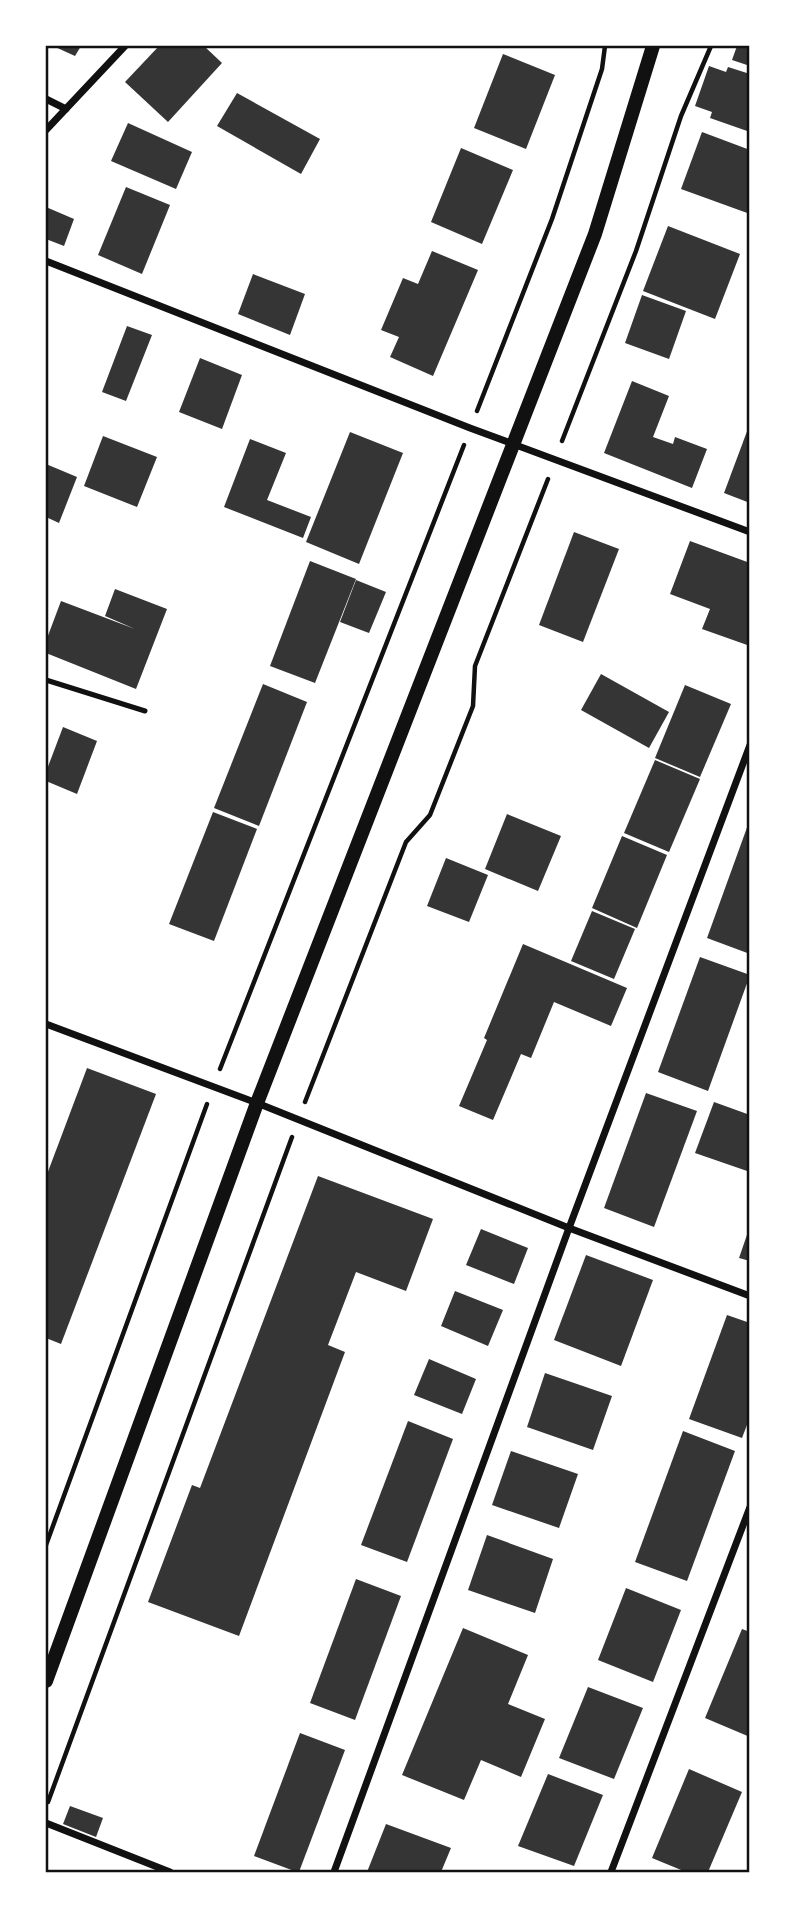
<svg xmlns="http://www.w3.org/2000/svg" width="795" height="1918" viewBox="0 0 795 1918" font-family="'DejaVu Sans',sans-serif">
	<rect width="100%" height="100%" fill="#fff"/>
	<g fill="#353535">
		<path d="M 53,46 L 81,46 L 75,56 Z"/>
		<path d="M 159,46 L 204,46 L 222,63 L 168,122 L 125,82 Z"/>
		<path d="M 737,46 L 750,46 L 750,66 L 732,60 Z"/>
		<path d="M 503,54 L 555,75 L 526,149 L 474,128 Z"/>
		<path d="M 709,66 L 726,72 L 728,67 L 750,74 L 750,132 L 710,118 L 712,112 L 695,106 Z"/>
		<path d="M 237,93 L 320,139 L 301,174 L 217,126 Z"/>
		<path d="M 128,123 L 192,152 L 176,189 L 111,161 Z"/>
		<path d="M 702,132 L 750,150 L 750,214 L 681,189 Z"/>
		<path d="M 461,148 L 513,170 L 482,244 L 431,222 Z"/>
		<path d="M 126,187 L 170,205 L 142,274 L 98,255 Z"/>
		<path d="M 46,207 L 74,219 L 64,246 L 46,239 Z"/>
		<path d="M 668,226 L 740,254 L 715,319 L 643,291 Z"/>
		<path d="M 432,251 L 478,270 L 433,376 L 390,357 L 399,337 L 381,330 L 403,278 L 418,284 Z"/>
		<path d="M 253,274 L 305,294 L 290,335 L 238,314 Z"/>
		<path d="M 642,295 L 686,311 L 669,359 L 625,343 Z"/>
		<path d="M 127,326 L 152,335 L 126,401 L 102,392 Z"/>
		<path d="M 200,358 L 242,375 L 222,429 L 179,412 Z"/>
		<path d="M 632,381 L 669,396 L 653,437 L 673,444 L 675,437 L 707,449 L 692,488 L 604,453 Z"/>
		<path d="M 749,426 L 750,426 L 750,503 L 724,493 Z"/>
		<path d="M 350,432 L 403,453 L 359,564 L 306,542 Z"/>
		<path d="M 103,436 L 157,457 L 137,507 L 84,486 Z"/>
		<path d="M 250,439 L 286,453 L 267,500 L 311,517 L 303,538 L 224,507 Z"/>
		<path d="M 46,464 L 77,477 L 59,523 L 46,517 Z"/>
		<path d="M 574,532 L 619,549 L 583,642 L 539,625 Z"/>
		<path d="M 690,541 L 750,563 L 750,646 L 702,629 L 710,609 L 670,594 Z"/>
		<path d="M 310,561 L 356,579 L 315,683 L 270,666 Z"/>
		<path d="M 356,580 L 386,592 L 369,633 L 340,622 Z"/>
		<path d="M 115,589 L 167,609 L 136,689 L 46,653 L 46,641 L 61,601 L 135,629 L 105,616 Z"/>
		<path d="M 601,674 L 669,712 L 649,748 L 581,710 Z"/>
		<path d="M 263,684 L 307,702 L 259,826 L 214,808 Z"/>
		<path d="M 685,685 L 731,704 L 700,777 L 655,758 Z"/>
		<path d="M 63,727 L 97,741 L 77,794 L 46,781 L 46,772 Z"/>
		<path d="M 655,760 L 700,779 L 669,852 L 624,833 Z"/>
		<path d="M 213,812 L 257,829 L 214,941 L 169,924 Z"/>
		<path d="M 507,814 L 561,836 L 538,891 L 485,869 Z"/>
		<path d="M 749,822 L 750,822 L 750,954 L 707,938 Z"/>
		<path d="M 622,836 L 667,855 L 637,928 L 592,908 Z"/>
		<path d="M 446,858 L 488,875 L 469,922 L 427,906 Z"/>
		<path d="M 592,911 L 635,929 L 614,979 L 571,961 Z"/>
		<path d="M 523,944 L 627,988 L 611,1026 L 554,1002 L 531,1058 L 521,1054 L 493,1120 L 459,1106 L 487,1040 L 484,1038 Z"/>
		<path d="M 700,957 L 750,975 L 708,1091 L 658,1072 Z"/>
		<path d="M 87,1068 L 156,1094 L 61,1344 L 46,1338 L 46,1177 Z"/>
		<path d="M 646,1093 L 697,1111 L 654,1227 L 604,1208 Z"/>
		<path d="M 714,1102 L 750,1115 L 750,1172 L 695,1153 Z"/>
		<path d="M 318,1176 L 433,1219 L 406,1291 L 356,1272 L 328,1345 L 345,1352 L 239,1636 L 148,1602 L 192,1485 L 200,1488 Z"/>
		<path d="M 481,1229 L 528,1248 L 514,1284 L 466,1265 Z"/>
		<path d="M 749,1229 L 750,1229 L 750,1261 L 739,1258 Z"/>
		<path d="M 586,1255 L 653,1280 L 621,1366 L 554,1340 Z"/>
		<path d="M 455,1291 L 503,1310 L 488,1346 L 441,1326 Z"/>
		<path d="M 727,1315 L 750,1323 L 750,1417 L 742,1438 L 689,1419 Z"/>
		<path d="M 429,1359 L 476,1379 L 462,1414 L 414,1395 Z"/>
		<path d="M 545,1373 L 612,1396 L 593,1450 L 527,1427 Z"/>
		<path d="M 408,1421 L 453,1439 L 407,1562 L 361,1545 Z"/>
		<path d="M 683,1431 L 735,1451 L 687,1581 L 635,1562 Z"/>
		<path d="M 511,1451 L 578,1474 L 559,1528 L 492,1505 Z"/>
		<path d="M 487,1535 L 553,1559 L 535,1613 L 468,1590 Z"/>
		<path d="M 356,1579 L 401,1596 L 355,1720 L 310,1703 Z"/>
		<path d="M 626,1588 L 681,1610 L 653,1682 L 598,1660 Z"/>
		<path d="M 463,1628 L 528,1655 L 508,1704 L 545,1719 L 521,1777 L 481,1760 L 464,1800 L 402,1775 Z"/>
		<path d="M 742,1629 L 750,1632 L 750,1737 L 705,1718 Z"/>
		<path d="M 588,1687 L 643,1708 L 614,1779 L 559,1758 Z"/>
		<path d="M 300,1733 L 345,1750 L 299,1872 L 297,1872 L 254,1856 Z"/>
		<path d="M 689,1769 L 742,1792 L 708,1872 L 686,1872 L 652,1858 Z"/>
		<path d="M 548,1774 L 603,1795 L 574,1866 L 518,1846 Z"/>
		<path d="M 70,1806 L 103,1818 L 96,1837 L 63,1824 Z"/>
		<path d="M 386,1824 L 451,1848 L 441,1872 L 367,1872 Z"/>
	</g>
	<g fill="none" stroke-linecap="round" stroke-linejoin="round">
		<g stroke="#111" stroke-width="4.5">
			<path d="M 477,411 L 552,219 L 602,69 L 605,46"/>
			<path d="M 562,441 L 636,251 L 681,116 L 711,46"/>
			<path d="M 220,1069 L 464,445"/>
			<path d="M 305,1102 L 406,842 L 430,815 L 473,706 L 475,666 L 548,479"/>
			<path d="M 46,1545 L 207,1104"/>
			<path d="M 48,1802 L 292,1137"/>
		</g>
		<path stroke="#111" stroke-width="5" d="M 46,680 L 145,711"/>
		<g stroke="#111" stroke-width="7">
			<path d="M 46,99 L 66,109"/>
			<path d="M 46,130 L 125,46"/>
			<path d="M 46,261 L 470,428 L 750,532"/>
			<path d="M 46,1024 L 257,1103 L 569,1228 L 750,1296"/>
			<path d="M 46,1823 L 170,1872"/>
			<path d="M 334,1872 L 569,1228 L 750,745"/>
			<path d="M 611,1872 L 750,1507"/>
		</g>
		<path stroke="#111" stroke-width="14" d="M 46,1681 L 257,1103 L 595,234 L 653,46"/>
	</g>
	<rect width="795" height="1918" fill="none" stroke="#ffffff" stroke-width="94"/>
	<rect x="47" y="47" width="701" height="1824" fill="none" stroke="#111" stroke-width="2.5"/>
</svg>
